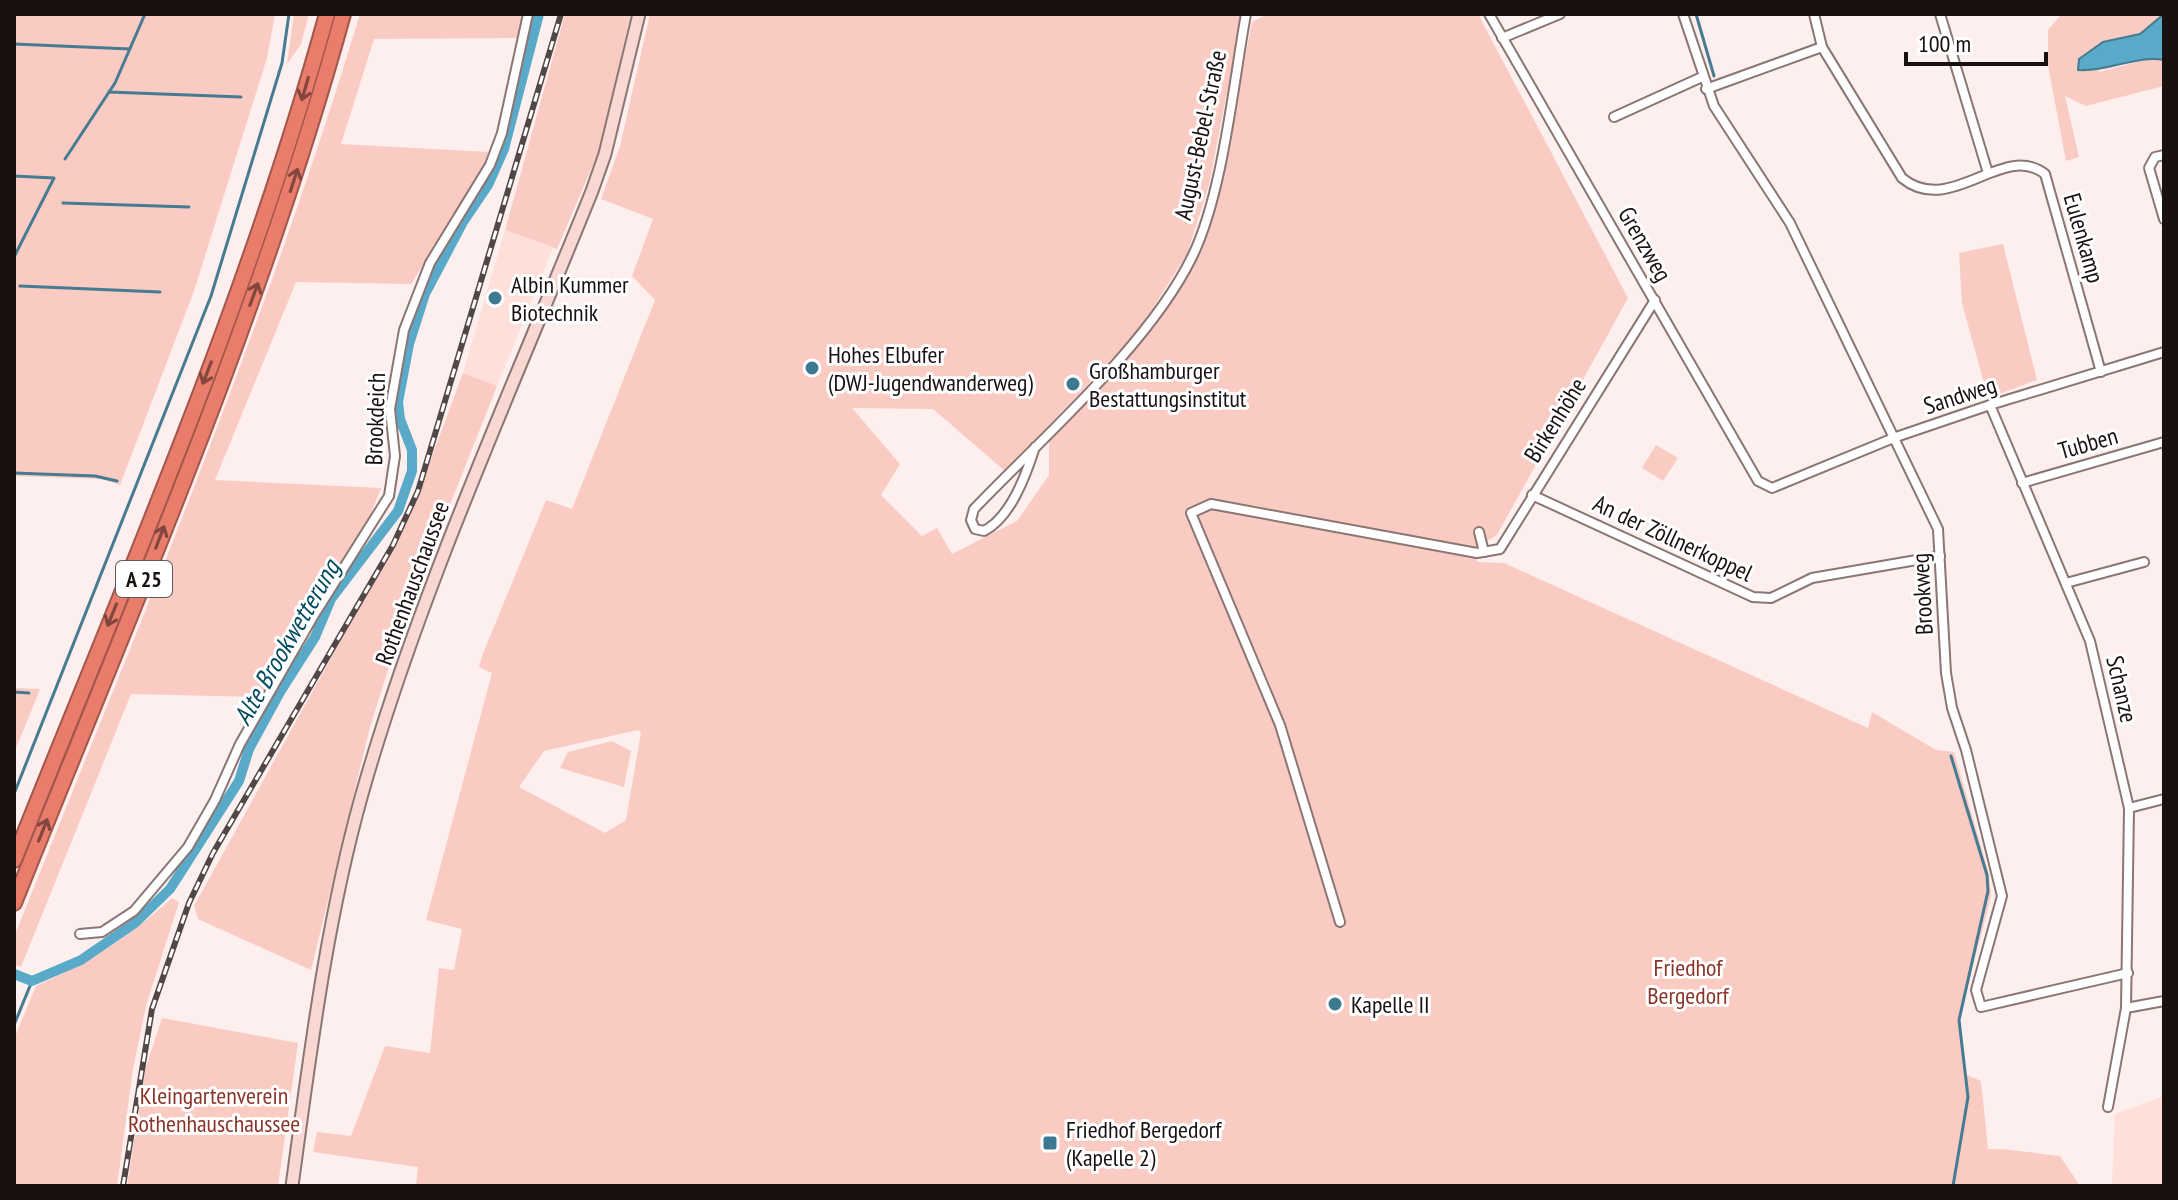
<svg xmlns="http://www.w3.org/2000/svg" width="2178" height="1200" viewBox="0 0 2178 1200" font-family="'PT Sans Narrow',sans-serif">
	<rect width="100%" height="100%" fill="#fdefed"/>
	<g fill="#fedfd9">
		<path d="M 505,230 L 553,248 L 497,386 L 463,373 Z"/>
		<path d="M 2164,1096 L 2164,1186 L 2112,1186 L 2115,1114 Z"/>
	</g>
	<g fill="#facbc3" fill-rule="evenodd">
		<path d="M 14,14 L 275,14 L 267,58 L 194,291 L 120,485 L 101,479 L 14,476 Z"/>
		<path d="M 294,14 L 309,14 L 301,44 L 287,64 Z"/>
		<path d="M 360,14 L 523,14 L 518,38 L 374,39 L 341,144 L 489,152 L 478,180 L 411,284 L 296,282 L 215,480 L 381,488 L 368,521 L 308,611 L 260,697 L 131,694 L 21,967 L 14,964 L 14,937 C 136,632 265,329 360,14 Z"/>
		<path d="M 565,14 L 631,14 L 598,153 L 557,249 L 505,230 Z"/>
		<path d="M 650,14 L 1242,14 L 1209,185 L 1187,254 L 1137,333 L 1005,471 L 933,409 L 852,408 L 900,464 L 881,495 L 922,536 L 937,528 L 952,554 L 1017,521 L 1049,475 L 1049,438 L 1143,339 L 1198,258 L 1219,190 L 1252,22 L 1268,14 L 1478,14 L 1628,298 L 1497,535 L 1476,548 L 1477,562 L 1504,563 L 1868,728 L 1872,712 L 1936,750 L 1954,752 L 1989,874 L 1991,896 L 1959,1020 L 1965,1074 L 1981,1081 L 1988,1149 C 2012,1148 2035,1154 2060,1156 L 2080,1186 L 416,1186 L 418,1167 L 313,1152 L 317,1132 L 351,1136 L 385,1046 L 430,1053 L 439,968 L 454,970 L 462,929 L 426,920 L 492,673 L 479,667 L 482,656 L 546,500 L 572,509 L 655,300 L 632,276 L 653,219 L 601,199 L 620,146 ZM 638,730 L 641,732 L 626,820 L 605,833 L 519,787 L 544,751 Z"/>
		<path d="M 2062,14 L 2162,14 L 2140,34 L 2103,42 L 2099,72 L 2152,58 L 2164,60 L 2164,86 L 2086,106 L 2065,96 L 2079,157 L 2066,161 L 2048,65 L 2048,30 Z"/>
		<path d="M 2003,244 L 2037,380 L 1988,398 L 1962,303 L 1959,253 Z"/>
		<path d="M 463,373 L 497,386 L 402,626 L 370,727 L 311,970 L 198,919 L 194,906 L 411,513 Z"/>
		<path d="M 1656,445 L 1678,458 L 1663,481 L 1642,468 Z"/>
		<path d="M 14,688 L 40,689 L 14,753 Z"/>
		<path d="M 612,741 L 631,751 L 624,787 L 560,768 L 568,752 Z"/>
		<path d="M 172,898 L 179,902 L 146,1006 L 133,1069 L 117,1186 L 14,1186 L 14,1039 L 36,986 C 87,963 130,936 172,898 Z"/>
		<path d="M 162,1018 L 298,1043 L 278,1186 L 127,1186 L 145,1070 Z"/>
	</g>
	<path fill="#59a9c8" stroke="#467b91" stroke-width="2" d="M 2164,14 L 2164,60 C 2135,55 2108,72 2078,70 L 2079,59 L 2103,42 L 2140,34 Z"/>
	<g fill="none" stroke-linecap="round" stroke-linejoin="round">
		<g stroke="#467b91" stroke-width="3">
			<path d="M 1696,14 L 1714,76"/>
			<path d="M 14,44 L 130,49"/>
			<path d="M 109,92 L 241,97"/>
			<path d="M 65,159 L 115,83 L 145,14"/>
			<path d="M 14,176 L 54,178 L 14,257"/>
			<path d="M 63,203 L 189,207"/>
			<path d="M 20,286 L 160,292"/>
			<path d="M 14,473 L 95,476 L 117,481"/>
			<path d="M 14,692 L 29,693"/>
			<path d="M 1951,756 L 1987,875 L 1988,891 L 1959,1020 L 1968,1097 L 1953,1186"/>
			<path d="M 14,794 L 211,296 L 282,63 L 289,14"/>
			<path d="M 14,1025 L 32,981"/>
		</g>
		<path stroke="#59a9c8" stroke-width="10" d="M 14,974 L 32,981 L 81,960 L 135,923 L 170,889 L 239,781 L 249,749 L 280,692 L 315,637 L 331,599 L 398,511 L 412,471 L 412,450 L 400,419 L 398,402 L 409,344 L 425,294 L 463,222 L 488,185 L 504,149 L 539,14"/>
		<defs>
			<g id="minor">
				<path d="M 1489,14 L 1758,481 L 1772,488 L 1896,437 L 1990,405 L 2164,352"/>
				<path d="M 1683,14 L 1714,106 L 1790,223 L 1938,529 L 1946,673 L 1952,708 L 1966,750 L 2002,896 L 1976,990 L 1981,1007 L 2128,973"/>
				<path d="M 1814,14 L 1822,47 L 1902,178 C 1951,218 2003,141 2045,174 L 2101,372"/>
				<path d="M 1940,14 L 1988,173"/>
				<path d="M 1502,38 L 1560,14"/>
				<path d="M 1706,89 L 1822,47"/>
				<path d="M 1614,117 L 1702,77"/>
				<path d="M 2164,155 L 2155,157 L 2149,168 L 2164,219"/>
				<path d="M 1990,405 L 2090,641 L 2129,808 L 2126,1008 L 2108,1107"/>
				<path d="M 1035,447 C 1026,475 1011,517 984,531 L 975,529 L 971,520 L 974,509 C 1043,437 1149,345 1192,257 C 1223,194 1233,85 1246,14"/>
				<path d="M 2022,483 L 2164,442"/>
				<path d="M 1532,495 L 1753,597 L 1771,598 L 1812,578 L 1940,556"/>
				<path d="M 1479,532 L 1484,552"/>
				<path d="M 2066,583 L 2144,562"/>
				<path d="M 2129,808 L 2164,799"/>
				<path d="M 1340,922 L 1280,725 L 1191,513 L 1211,504 L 1477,553 L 1500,549 L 1655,300"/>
				<path d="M 80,934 L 102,932 L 134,911 L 188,847 L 215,800 L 240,744 L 314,615 L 389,496 L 395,456 L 390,409 L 404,330 L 430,263 L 490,165 L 502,133 L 528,14"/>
				<path d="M 2126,1008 L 2164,1001"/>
			</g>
			<path id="secondary" d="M 292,1186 C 310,1055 326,922 362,794 C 421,587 512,390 592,191 L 605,154 L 639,14"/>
			<g id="motorway">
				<path d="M 14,860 C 125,582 247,304 327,14"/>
				<path d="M 14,903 C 131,610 259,319 343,14"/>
			</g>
		</defs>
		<use href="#minor" stroke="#8a7673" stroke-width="12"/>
		<use href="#secondary" stroke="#8a7673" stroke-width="15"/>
		<use href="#motorway" stroke="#a1574c" stroke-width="18"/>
		<use href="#minor" stroke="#fff" stroke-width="8"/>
		<use href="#secondary" stroke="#f9d8d3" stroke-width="11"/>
		<use href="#motorway" stroke="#ea7c6c" stroke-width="14"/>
		<defs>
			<path id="rail" d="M 123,1186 L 152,1009 L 189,903 L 213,853 L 393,545 L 418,491 L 561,14"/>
		</defs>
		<use href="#rail" stroke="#514746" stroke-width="6"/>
		<use href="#rail" stroke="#fff" stroke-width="3" stroke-dasharray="9" stroke-linecap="butt"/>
	</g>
	<defs><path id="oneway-shaft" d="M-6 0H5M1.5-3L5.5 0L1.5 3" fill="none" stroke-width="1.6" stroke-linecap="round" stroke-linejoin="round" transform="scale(2)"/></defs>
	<g stroke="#82463e">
		<use href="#oneway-shaft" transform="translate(305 89) rotate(106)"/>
		<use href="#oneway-shaft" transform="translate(294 180) rotate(-72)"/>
		<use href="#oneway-shaft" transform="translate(254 294) rotate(-70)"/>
		<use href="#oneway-shaft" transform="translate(207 373) rotate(111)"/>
		<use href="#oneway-shaft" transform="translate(160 537) rotate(-69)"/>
		<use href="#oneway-shaft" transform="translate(112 615) rotate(112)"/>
		<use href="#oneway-shaft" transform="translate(43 830) rotate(-68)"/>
	</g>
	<g fill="#3d7991" stroke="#fff" stroke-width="3">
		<circle cx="495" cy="298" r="8"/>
		<circle cx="812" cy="368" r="8"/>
		<circle cx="1073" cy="384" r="8"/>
		<circle cx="1335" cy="1004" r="8"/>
		<rect x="1042" y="1135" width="16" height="16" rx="4"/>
	</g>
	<g text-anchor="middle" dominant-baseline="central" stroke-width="6" stroke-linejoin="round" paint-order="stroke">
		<rect fill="#fff" stroke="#5e5858" stroke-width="2" x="116" y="561" width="56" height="36" rx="6"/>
		<g font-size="22" font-weight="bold" fill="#191110">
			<text x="144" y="579">A 25</text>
		</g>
		<g font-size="24" fill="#191110" stroke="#fff">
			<text transform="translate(1200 135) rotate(-78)">August-Bebel-Straße</text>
			<text transform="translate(2084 238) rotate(74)">Eulenkamp</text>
			<text transform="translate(1645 244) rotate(60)">Grenzweg</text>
			<text transform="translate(1960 395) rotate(-18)">Sandweg</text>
			<text transform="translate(375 419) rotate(-88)">Brookdeich</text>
			<text transform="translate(1555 420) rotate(-58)">Birkenhöhe</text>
			<text transform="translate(2088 443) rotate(-16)">Tubben</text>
			<text transform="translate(1673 538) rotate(25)">An der Zöllnerkoppel</text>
			<text transform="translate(412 583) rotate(-70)">Rothenhauschaussee</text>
			<text transform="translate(1922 594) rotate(-93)">Brookweg</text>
			<text transform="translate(2122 689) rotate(77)">Schanze</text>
		</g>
		<g font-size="24" fill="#191110" stroke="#fff" text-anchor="start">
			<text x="511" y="284">Albin Kummer<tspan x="511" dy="28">Biotechnik</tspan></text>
			<text x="828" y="354">Hohes Elbufer<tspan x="828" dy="28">(DWJ-Jugendwanderweg)</tspan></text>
			<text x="1089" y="370">Großhamburger<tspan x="1089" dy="28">Bestattungsinstitut</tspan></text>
			<text x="1351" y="1004">Kapelle II</text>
			<text x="1066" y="1129">Friedhof Bergedorf<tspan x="1066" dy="28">(Kapelle 2)</tspan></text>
		</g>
		<g font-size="24" fill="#8a3328" stroke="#fff">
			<text x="1688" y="967">Friedhof<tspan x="1688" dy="28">Bergedorf</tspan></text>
			<text x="214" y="1095">Kleingartenverein<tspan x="214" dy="28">Rothenhauschaussee</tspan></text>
		</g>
		<g font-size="26" font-style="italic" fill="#00495f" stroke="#fff">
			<text transform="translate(286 642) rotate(-60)">Alte Brookwetterung</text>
		</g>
	</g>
	<rect width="2178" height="1200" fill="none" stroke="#191110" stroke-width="32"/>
	<path d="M1906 52v12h140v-12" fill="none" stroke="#191110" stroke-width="4"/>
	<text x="1918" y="52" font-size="24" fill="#191110" stroke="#ffffff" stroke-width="6" paint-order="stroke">100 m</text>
</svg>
